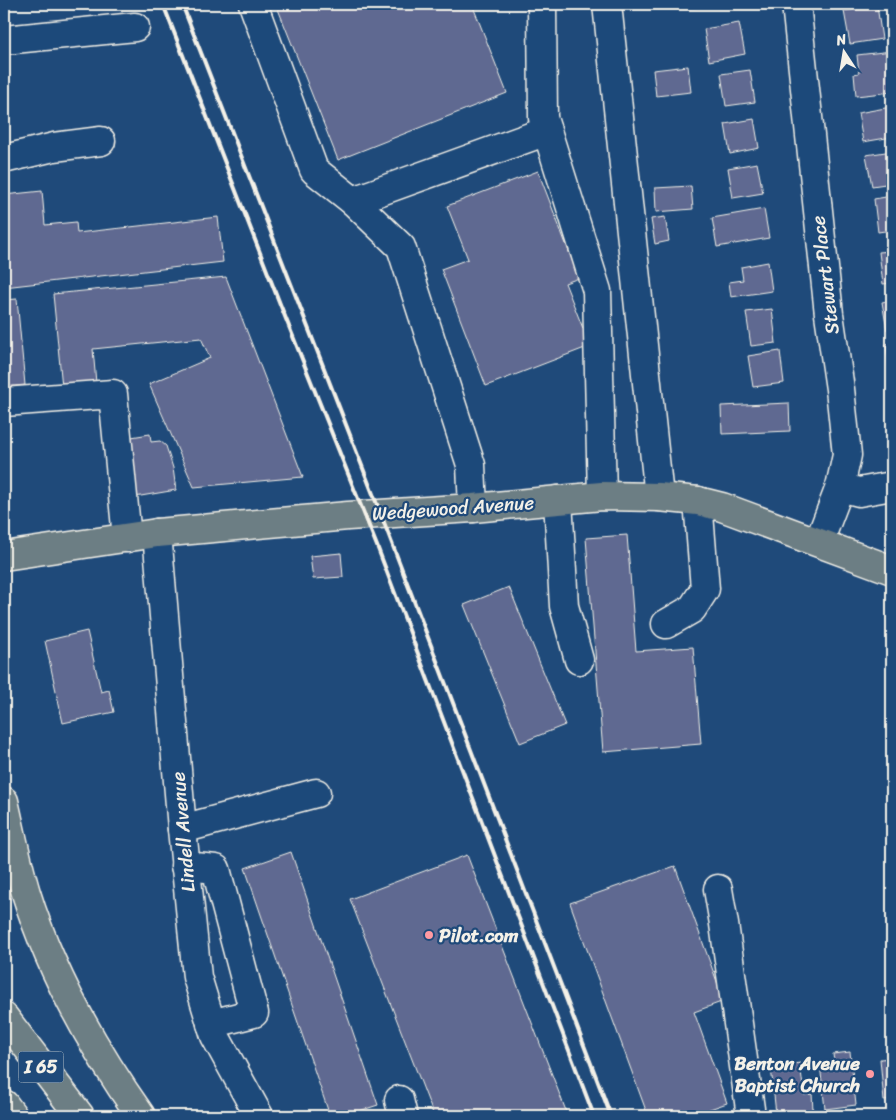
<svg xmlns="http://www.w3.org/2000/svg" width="896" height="1120" viewBox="0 0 896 1120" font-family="Sriracha,sans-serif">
	<rect width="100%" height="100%" fill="#1f4a7a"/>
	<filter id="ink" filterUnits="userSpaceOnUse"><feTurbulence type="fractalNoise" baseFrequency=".02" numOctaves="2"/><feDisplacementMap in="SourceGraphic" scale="10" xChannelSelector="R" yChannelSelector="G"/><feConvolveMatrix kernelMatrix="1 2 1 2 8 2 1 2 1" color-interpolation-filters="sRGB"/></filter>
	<g filter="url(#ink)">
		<g fill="#5f6991" stroke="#f4f1e8">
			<path d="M 276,4 L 472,4 L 507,93 L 338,160 Z"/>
			<path d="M 685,4 L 728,4 L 686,9 Z"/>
			<path d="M 877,6 L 882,39 L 850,44 L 844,11 Z"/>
			<path d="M 739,23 L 745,54 L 709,61 L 704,29 Z"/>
			<path d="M 892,51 L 892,92 L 856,96 L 854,74 L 859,73 L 857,55 Z"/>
			<path d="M 688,66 L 691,92 L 656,96 L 653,70 Z"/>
			<path d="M 750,70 L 755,102 L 726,106 L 721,74 Z"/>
			<path d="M 891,107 L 892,137 L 863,142 L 858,113 Z"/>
			<path d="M 754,119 L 759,148 L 730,154 L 725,124 Z"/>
			<path d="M 892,151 L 892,183 L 872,186 L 866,155 Z"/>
			<path d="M 757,163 L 763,193 L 733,198 L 728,168 Z"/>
			<path d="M 538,171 L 579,278 L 565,283 L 590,346 L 486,386 L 441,269 L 468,259 L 447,206 Z"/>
			<path d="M 691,186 L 693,209 L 656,212 L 655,188 Z"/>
			<path d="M 42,191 L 45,225 L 76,222 L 77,233 L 218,217 L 223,262 L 4,287 L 4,195 Z"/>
			<path d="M 892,196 L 892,230 L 878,232 L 874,199 Z"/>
			<path d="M 764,209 L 769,238 L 717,247 L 712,218 Z"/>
			<path d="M 665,217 L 669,241 L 655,244 L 651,219 Z"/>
			<path d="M 892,251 L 892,283 L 883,284 L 879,252 Z"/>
			<path d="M 768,262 L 772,291 L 731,297 L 729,282 L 743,280 L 741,267 Z"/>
			<path d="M 226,277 L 303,477 L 194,487 L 149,384 L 210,358 L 201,338 L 93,349 L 96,383 L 62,387 L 53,294 Z"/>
			<path d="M 17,299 L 25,385 L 4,387 L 4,300 Z"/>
			<path d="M 892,300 L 892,329 L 887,330 L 882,302 Z"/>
			<path d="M 772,309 L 776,343 L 751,346 L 746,312 Z"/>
			<path d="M 892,343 L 892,373 L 889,373 L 886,344 Z"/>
			<path d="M 780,351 L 784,383 L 753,387 L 748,356 Z"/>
			<path d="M 789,403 L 790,431 L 722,434 L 721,406 Z"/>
			<path d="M 150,434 L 151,442 L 160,441 L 166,446 L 173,468 L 176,490 L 135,497 L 125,438 Z"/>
			<path d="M 627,535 L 636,651 L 693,647 L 701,744 L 603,752 L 586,538 Z"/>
			<path d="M 341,553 L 343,577 L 313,579 L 310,556 Z"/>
			<path d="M 509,587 L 565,725 L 520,743 L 464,605 Z"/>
			<path d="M 87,631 L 101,692 L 109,690 L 114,712 L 63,723 L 45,641 Z"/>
			<path d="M 291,852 L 378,1105 L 344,1116 L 330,1116 L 245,868 Z"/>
			<path d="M 467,855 L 568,1116 L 434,1116 L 350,899 Z"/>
			<path d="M 675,866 L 724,1001 L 694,1012 L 727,1103 L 690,1116 L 648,1116 L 570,903 Z"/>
			<path d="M 850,1052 L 856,1105 L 825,1109 L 820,1064 L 834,1062 L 833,1054 Z"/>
			<path d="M 892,1058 L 892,1100 L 884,1101 L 880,1059 Z"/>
			<path d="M 800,1063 L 804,1095 L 812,1094 L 813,1110 L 776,1114 L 771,1067 Z"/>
		</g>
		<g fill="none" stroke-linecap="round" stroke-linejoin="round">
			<defs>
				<g id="minor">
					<path d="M 253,4 L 314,170 L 353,201 L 401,247 L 471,465 L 473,508"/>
					<path d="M 542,4 L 543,118 L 597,291 L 602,496"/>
					<path d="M 607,4 L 659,497"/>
					<path d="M 796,4 L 829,314 L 840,389 L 847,455 L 840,487 L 819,542"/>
					<path d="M 4,40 L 135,27"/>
					<path d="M 4,159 L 54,147 L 101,141"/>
					<path d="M 353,201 L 547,131"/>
					<path d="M 4,402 L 113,394 L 127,538"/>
					<path d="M 840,487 L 859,492 L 892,486"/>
					<path d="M 558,500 L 564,606 L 579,660"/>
					<path d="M 157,533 L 182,829 L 197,977 L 215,1036 L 259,1116"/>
					<path d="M 666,624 L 692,609 L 705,589 L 698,501"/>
					<path d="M 182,829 L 316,793"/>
					<path d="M 185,866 L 216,869 L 254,1013 L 211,1024"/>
					<path d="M 718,889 L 724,924 L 751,1116"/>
					<path d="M 399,1100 L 403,1116"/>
				</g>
				<path id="major" d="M 4,556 L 157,533 L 348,516 L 473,508 L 602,496 L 659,497 L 698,501 L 722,507 L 892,570"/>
				<g id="highway">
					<path d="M 4,801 C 11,832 17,863 26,893 C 51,974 93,1048 141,1116"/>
					<path d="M 4,1017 L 80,1116"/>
					<path d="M 4,1104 L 13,1116"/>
				</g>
			</defs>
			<use href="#minor" stroke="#f4f1e8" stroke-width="31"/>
			<use href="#major" stroke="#f4f1e8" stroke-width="31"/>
			<use href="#highway" stroke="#f4f1e8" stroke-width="31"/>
			<use href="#minor" stroke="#1f4a7a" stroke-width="28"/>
			<use href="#major" stroke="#6c7e84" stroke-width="28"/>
			<use href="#highway" stroke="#6c7e84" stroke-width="28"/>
			<g stroke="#f4f1e8" stroke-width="4">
				<path d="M 163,4 L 280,304 L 377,546 L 594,1116"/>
				<path d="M 182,4 L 380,512 L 611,1116"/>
			</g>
		</g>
	</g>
	<g fill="#ff9aa2" stroke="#1f4a7a" stroke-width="2">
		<circle cx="429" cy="935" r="5"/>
		<circle cx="870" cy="1074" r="5"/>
	</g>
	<g text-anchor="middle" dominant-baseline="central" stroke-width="4.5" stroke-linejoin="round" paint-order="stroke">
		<rect fill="#1f4a7a" stroke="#b4bfc7" stroke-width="1" x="18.5" y="1051.5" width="45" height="31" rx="4"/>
		<g font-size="18" font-weight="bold" fill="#f4f1e8">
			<text x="41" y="1067">I 65</text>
		</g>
		<g font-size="19" fill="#f4f1e8" stroke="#1f4a7a">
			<text transform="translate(825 275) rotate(-97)">Stewart Place</text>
			<text transform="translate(453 508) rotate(-4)">Wedgewood Avenue</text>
			<text transform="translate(183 832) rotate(-95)">Lindell Avenue</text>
		</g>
		<g font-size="19" font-weight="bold" fill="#f4f1e8" stroke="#1f4a7a" text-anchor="start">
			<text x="439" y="935">Pilot.com</text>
			<text x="860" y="1063" text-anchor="end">Benton Avenue<tspan x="860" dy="22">Baptist Church</tspan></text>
		</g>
	</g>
	<rect width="896" height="1120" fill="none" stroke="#1f4a7a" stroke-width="20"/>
	<rect x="10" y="10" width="876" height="1100" fill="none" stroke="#f4f1e8" stroke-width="2" filter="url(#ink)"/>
	<g transform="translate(844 52) rotate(348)" stroke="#1f4a7a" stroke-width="4" paint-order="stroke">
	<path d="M0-4L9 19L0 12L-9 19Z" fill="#f4f1e8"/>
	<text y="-8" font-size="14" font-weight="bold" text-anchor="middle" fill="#f4f1e8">N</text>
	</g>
</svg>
